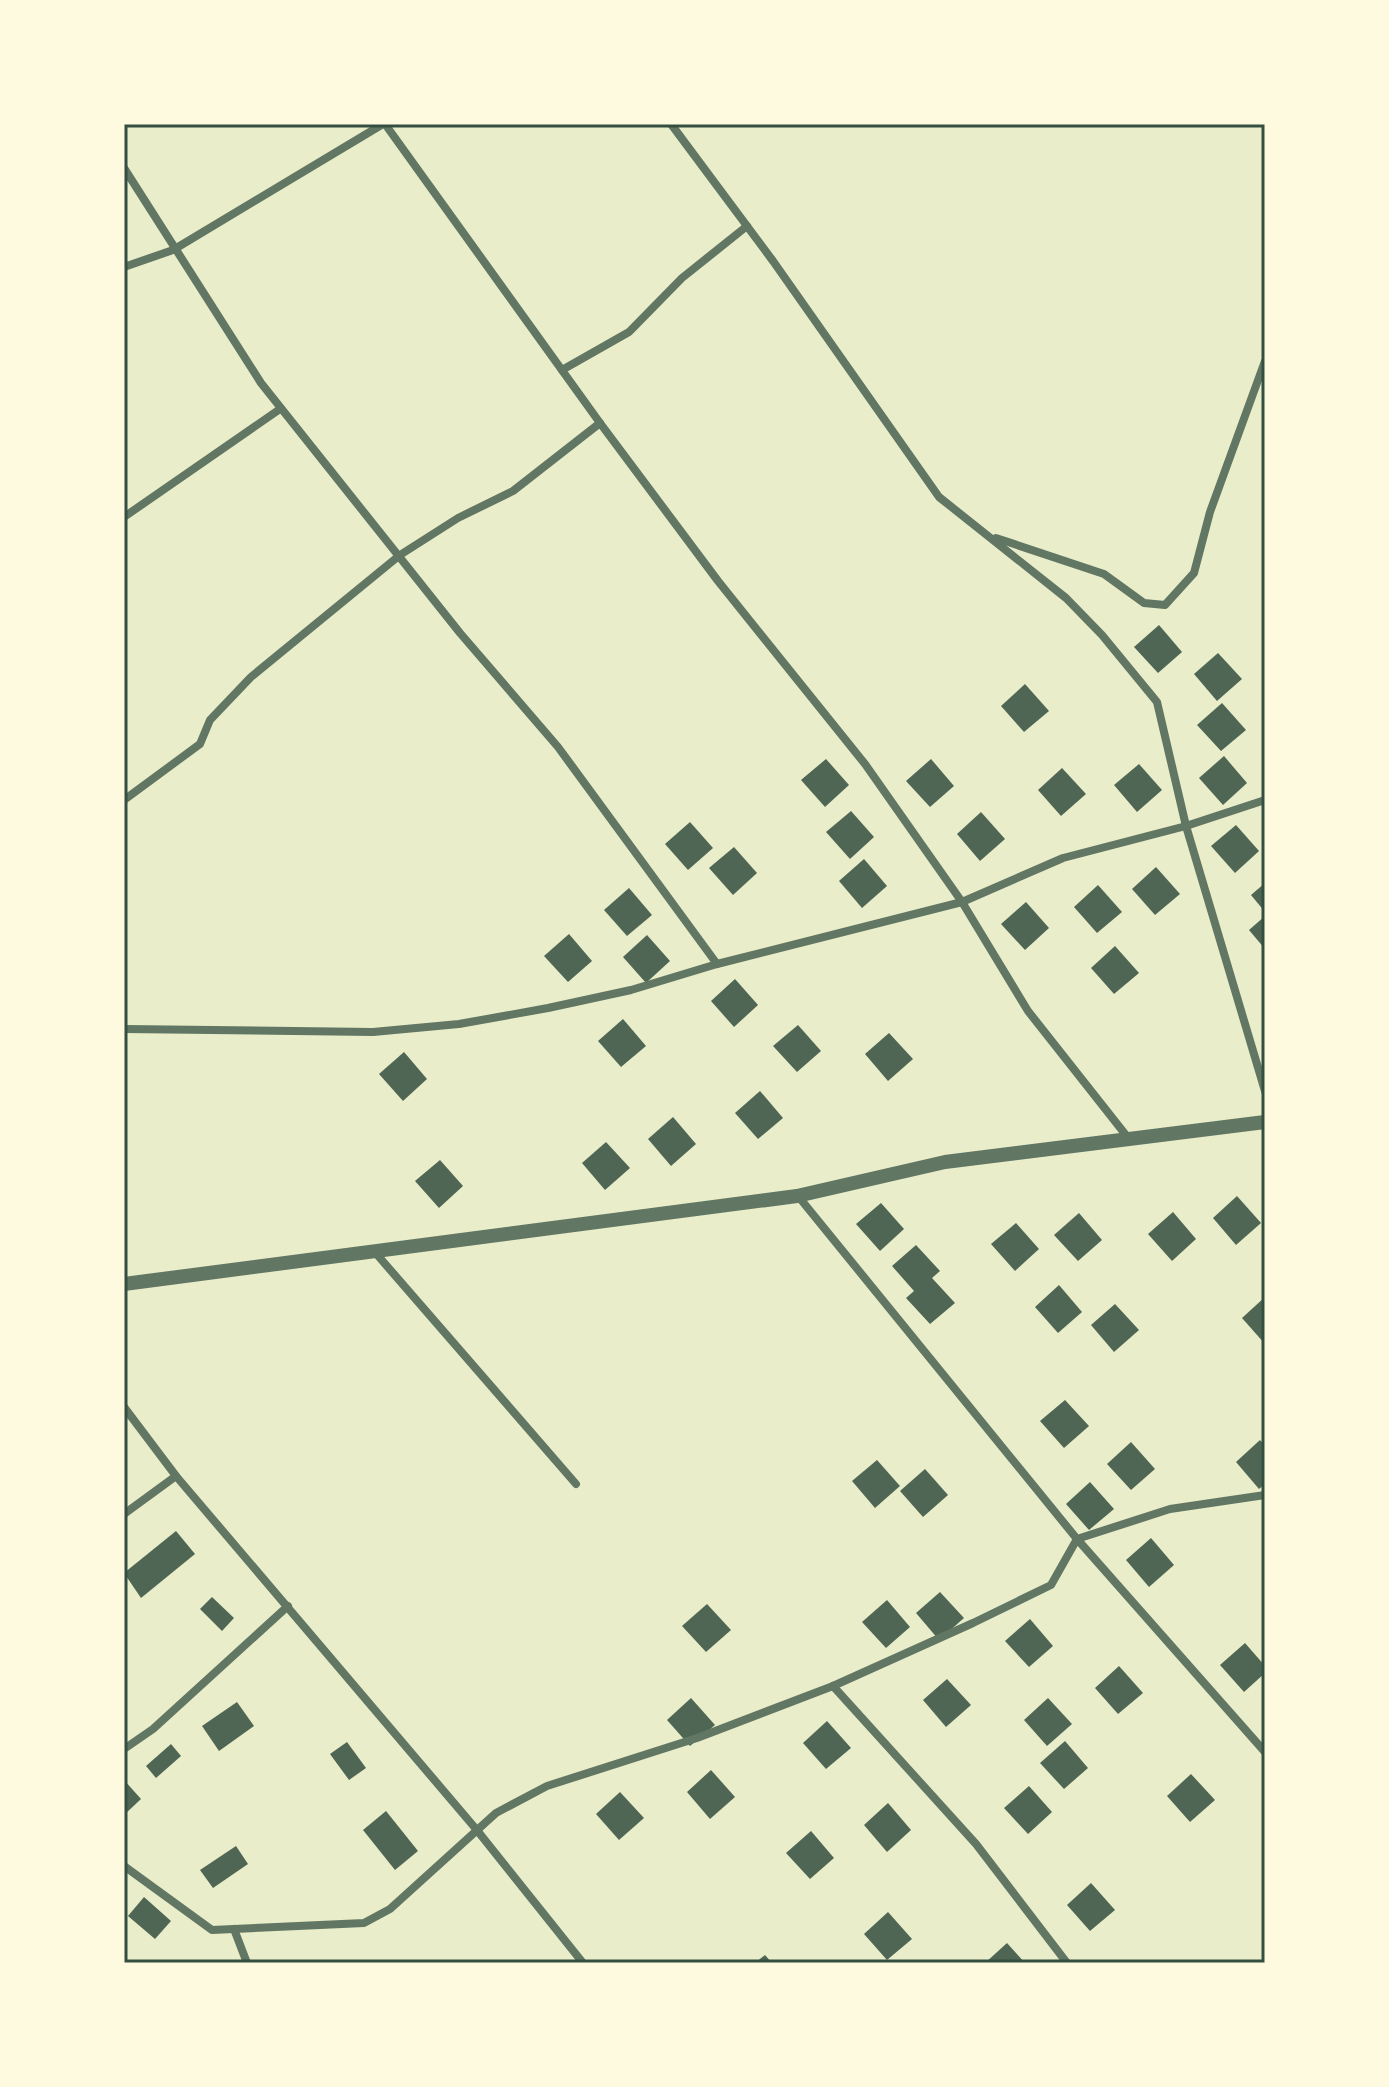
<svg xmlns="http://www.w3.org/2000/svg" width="1389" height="2087" viewBox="0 0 1389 2087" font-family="Arial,sans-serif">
	<rect width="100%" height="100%" fill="#e9edc9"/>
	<g fill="#4f6655">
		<path d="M 1159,625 L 1182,652 L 1158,673 L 1134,647 Z"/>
		<path d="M 1218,653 L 1242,679 L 1217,701 L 1194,674 Z"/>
		<path d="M 1025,684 L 1049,711 L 1024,732 L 1001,706 Z"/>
		<path d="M 1222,703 L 1246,730 L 1221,751 L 1197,725 Z"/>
		<path d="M 1224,756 L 1247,783 L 1223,805 L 1199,778 Z"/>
		<path d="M 826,759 L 849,785 L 825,807 L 801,780 Z"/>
		<path d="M 931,759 L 954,786 L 930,807 L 906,781 Z"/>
		<path d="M 1139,764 L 1162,790 L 1137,812 L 1114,785 Z"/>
		<path d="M 1062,768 L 1086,794 L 1061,816 L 1038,790 Z"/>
		<path d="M 851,811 L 874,837 L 850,859 L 826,832 Z"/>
		<path d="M 981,812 L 1005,839 L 980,861 L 957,834 Z"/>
		<path d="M 690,822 L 713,848 L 688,870 L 665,844 Z"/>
		<path d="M 1236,825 L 1259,851 L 1235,873 L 1211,846 Z"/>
		<path d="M 734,847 L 757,873 L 733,895 L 709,868 Z"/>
		<path d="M 864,859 L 887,886 L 862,908 L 839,881 Z"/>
		<path d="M 1156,867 L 1180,894 L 1155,915 L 1132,889 Z"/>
		<path d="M 1265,883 L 1265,912 L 1251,895 Z"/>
		<path d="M 1098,885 L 1122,912 L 1097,933 L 1074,907 Z"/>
		<path d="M 629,888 L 652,915 L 627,936 L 604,910 Z"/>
		<path d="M 1026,902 L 1049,928 L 1025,950 L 1001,924 Z"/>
		<path d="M 1265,916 L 1265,949 L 1249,930 Z"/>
		<path d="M 569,934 L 592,961 L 568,982 L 544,956 Z"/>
		<path d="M 647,935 L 670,961 L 646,983 L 623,957 Z"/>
		<path d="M 1115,946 L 1139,973 L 1114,994 L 1091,968 Z"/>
		<path d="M 735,979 L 758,1005 L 734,1027 L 711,1001 Z"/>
		<path d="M 623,1019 L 646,1046 L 621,1067 L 598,1041 Z"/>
		<path d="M 798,1025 L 821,1051 L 797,1072 L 773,1046 Z"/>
		<path d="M 889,1033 L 913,1059 L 888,1081 L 865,1054 Z"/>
		<path d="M 404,1052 L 427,1079 L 403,1101 L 379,1074 Z"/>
		<path d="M 760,1091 L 783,1118 L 758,1139 L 735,1113 Z"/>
		<path d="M 673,1117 L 696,1144 L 671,1166 L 648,1139 Z"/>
		<path d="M 606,1142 L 630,1168 L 605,1190 L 582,1163 Z"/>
		<path d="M 440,1160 L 463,1186 L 439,1208 L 415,1181 Z"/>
		<path d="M 1237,1196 L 1261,1223 L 1236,1245 L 1213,1218 Z"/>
		<path d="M 881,1203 L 904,1229 L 880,1251 L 856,1224 Z"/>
		<path d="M 1173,1212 L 1196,1239 L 1172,1261 L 1148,1234 Z"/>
		<path d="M 1079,1213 L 1102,1240 L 1078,1261 L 1054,1235 Z"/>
		<path d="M 1016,1223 L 1039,1249 L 1015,1271 L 991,1244 Z"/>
		<path d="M 916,1245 L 940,1271 L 932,1278 L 955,1303 L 930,1324 L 906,1298 L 914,1291 L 892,1266 Z"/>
		<path d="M 1059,1285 L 1082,1312 L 1058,1333 L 1035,1307 Z"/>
		<path d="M 1265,1297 L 1265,1344 L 1242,1318 Z"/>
		<path d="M 1115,1304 L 1139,1330 L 1114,1352 L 1091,1325 Z"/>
		<path d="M 1065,1400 L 1089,1426 L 1064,1448 L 1040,1421 Z"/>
		<path d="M 1260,1440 L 1265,1446 L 1265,1484 L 1259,1489 L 1236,1462 Z"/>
		<path d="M 1131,1442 L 1155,1469 L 1131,1490 L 1107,1464 Z"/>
		<path d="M 877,1460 L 900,1486 L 875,1508 L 852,1481 Z"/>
		<path d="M 925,1469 L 948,1495 L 923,1517 L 900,1491 Z"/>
		<path d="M 1090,1482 L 1114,1509 L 1089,1530 L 1066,1504 Z"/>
		<path d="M 176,1531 L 195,1554 L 141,1598 L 124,1573 Z"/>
		<path d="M 1151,1538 L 1174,1565 L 1149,1587 L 1126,1560 Z"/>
		<path d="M 940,1592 L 964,1618 L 939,1640 L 916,1613 Z"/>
		<path d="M 212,1597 L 234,1618 L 222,1631 L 200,1609 Z"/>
		<path d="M 887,1600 L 910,1627 L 886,1648 L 862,1622 Z"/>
		<path d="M 707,1604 L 731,1630 L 706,1652 L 682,1626 Z"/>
		<path d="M 1030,1619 L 1053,1646 L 1029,1667 L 1005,1641 Z"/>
		<path d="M 1245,1643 L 1265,1666 L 1265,1673 L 1244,1692 L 1220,1665 Z"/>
		<path d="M 1119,1666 L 1143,1693 L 1118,1714 L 1095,1688 Z"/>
		<path d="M 947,1679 L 971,1705 L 946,1727 L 923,1700 Z"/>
		<path d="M 691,1698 L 715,1725 L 690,1746 L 667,1720 Z"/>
		<path d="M 1048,1698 L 1072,1724 L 1047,1746 L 1024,1720 Z"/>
		<path d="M 237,1702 L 254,1726 L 219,1751 L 202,1726 Z"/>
		<path d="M 827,1721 L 851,1748 L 826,1769 L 803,1743 Z"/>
		<path d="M 1065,1741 L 1088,1768 L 1064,1789 L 1040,1763 Z"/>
		<path d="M 347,1742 L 366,1768 L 349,1780 L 330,1754 Z"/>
		<path d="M 171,1744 L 181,1756 L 156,1778 L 146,1766 Z"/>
		<path d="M 711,1770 L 735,1797 L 710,1819 L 687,1792 Z"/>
		<path d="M 1191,1774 L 1215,1800 L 1190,1822 L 1167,1796 Z"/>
		<path d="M 124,1780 L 141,1799 L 124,1815 Z"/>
		<path d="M 1029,1786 L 1052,1812 L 1028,1834 L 1004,1808 Z"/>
		<path d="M 620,1792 L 644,1818 L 619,1840 L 596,1814 Z"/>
		<path d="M 888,1803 L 911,1830 L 887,1852 L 864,1825 Z"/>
		<path d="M 386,1811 L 418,1851 L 395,1870 L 363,1830 Z"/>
		<path d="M 811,1831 L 834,1858 L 810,1879 L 786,1853 Z"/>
		<path d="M 236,1846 L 248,1864 L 213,1888 L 200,1870 Z"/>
		<path d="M 1091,1883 L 1115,1910 L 1090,1931 L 1067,1905 Z"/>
		<path d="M 144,1897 L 171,1921 L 155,1939 L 128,1916 Z"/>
		<path d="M 888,1912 L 912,1939 L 887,1960 L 864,1934 Z"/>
		<path d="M 1007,1943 L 1025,1963 L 985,1963 Z"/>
		<path d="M 765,1955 L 772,1963 L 755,1963 Z"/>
	</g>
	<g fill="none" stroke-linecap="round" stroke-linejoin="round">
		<g stroke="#617663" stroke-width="8">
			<path d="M 385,124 L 600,423 L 718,581 L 865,764 L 962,902 L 1028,1011 L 1129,1139"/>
			<path d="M 671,124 L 773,261 L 939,497 L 1066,598 L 1102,635 L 1157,702 L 1186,826 L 1265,1091"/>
			<path d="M 124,168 L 261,383 L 460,633 L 558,747 L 717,964"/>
			<path d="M 124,267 L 173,250 L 383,124"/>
			<path d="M 562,370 L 629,332 L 682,278 L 747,226"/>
			<path d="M 124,517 L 280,409"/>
			<path d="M 996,538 L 1104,574 L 1144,603 L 1165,605 L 1194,573 L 1210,512 L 1265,361"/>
			<path d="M 124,800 L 200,744 L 210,720 L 251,677 L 400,555 L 458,518 L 513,491 L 600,423"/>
			<path d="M 124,1029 L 373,1032 L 459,1024 L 548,1008 L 631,990 L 717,964 L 962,902 L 1063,858 L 1186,826 L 1265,800"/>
			<path d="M 798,1196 L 1077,1539 L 1170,1509 L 1265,1495"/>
			<path d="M 373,1250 L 576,1484"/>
			<path d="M 124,1407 L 176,1476 L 476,1829 L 583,1963"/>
			<path d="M 124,1514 L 176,1476"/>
			<path d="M 833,1686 L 976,1844 L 1067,1963"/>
			<path d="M 124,1749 L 153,1729 L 288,1606"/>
			<path d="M 124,1866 L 212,1930 L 364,1923 L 390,1909 L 496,1813 L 547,1786 L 697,1738 L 833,1686 L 973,1623 L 1051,1585 L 1077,1539 L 1265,1752"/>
			<path d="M 234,1929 L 247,1963"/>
		</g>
		<path stroke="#617663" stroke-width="14" d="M 124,1284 L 797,1196 L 945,1162 L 1265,1122"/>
	</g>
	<rect width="1389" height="2087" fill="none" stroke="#fefae0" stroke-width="252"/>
	<rect x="126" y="126" width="1137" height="1835" fill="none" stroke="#344e41" stroke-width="3"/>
</svg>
